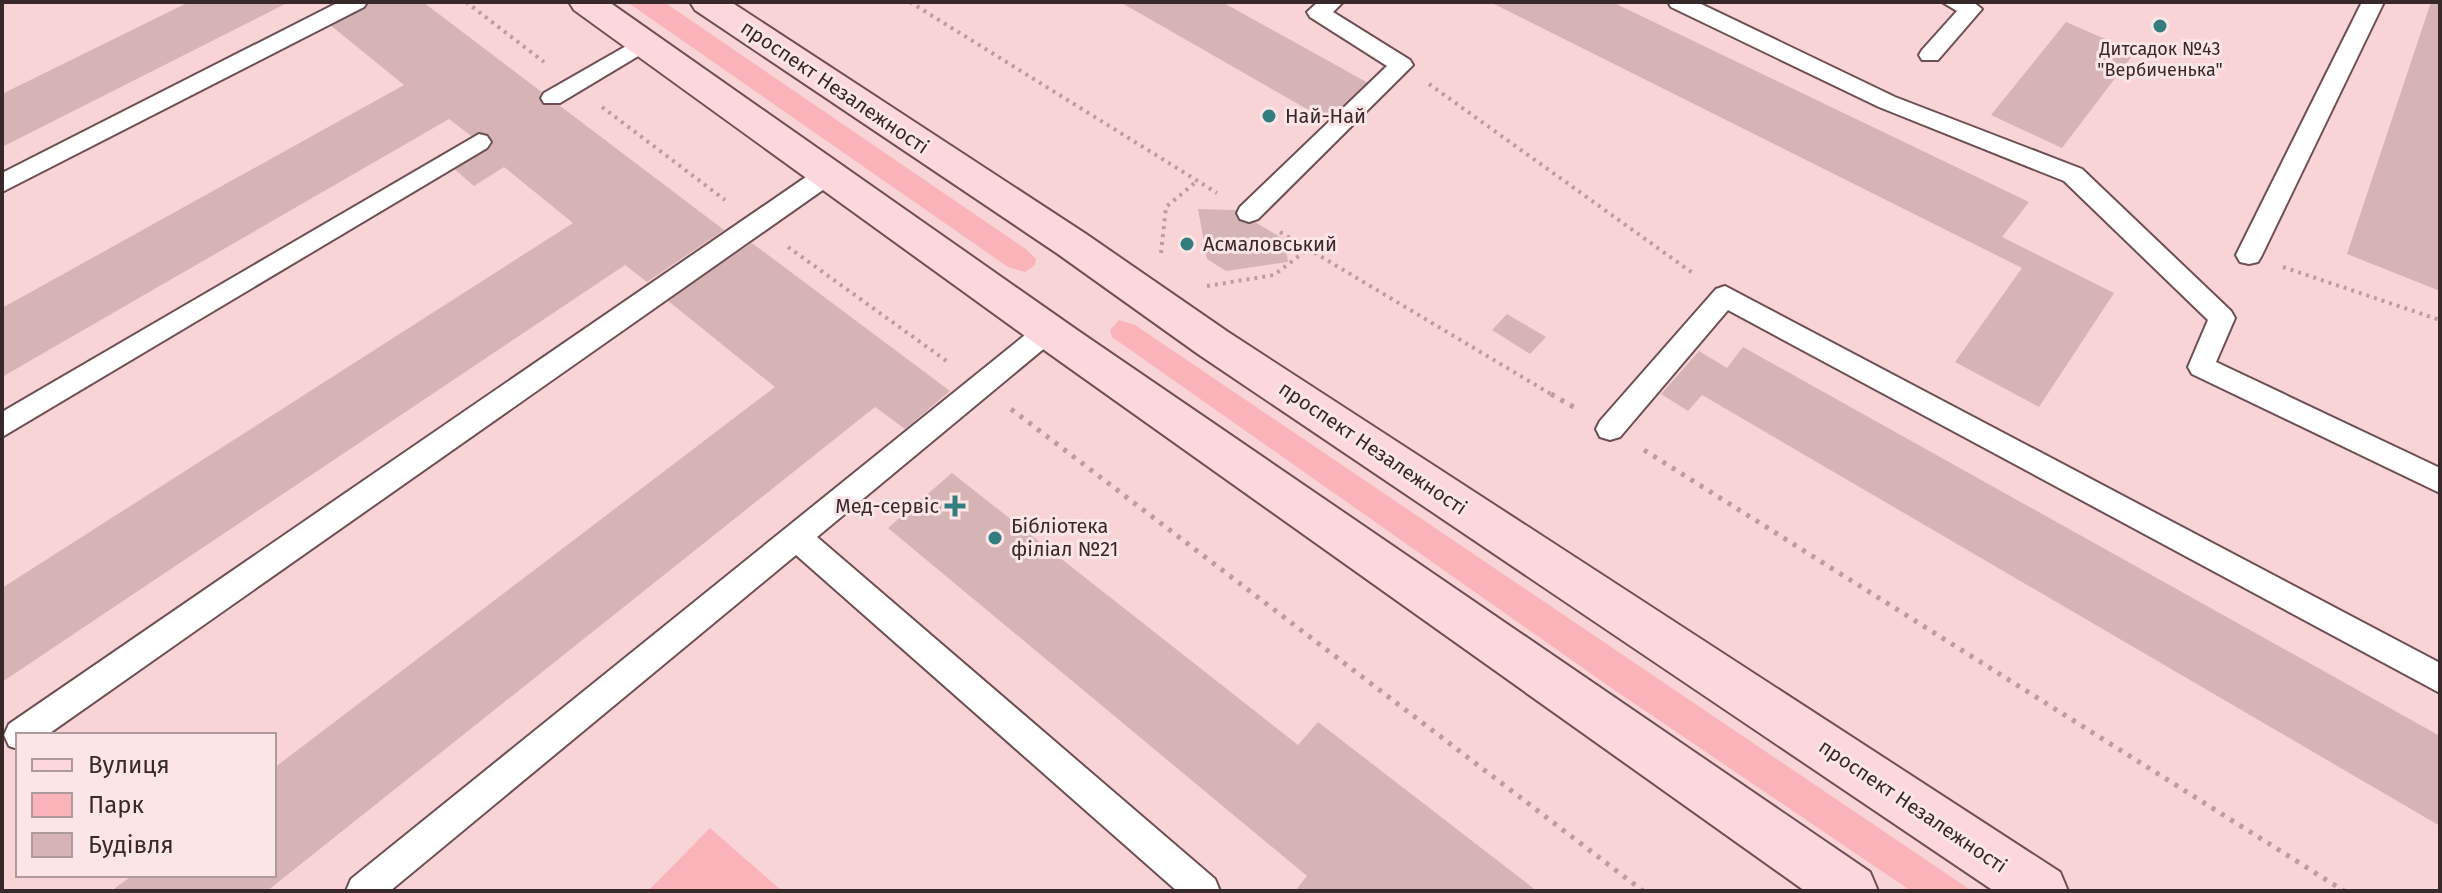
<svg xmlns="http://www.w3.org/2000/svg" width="2442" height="893" viewBox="0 0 2442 893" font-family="'Fira Sans',sans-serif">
	<rect width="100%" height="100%" fill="#f9d4d6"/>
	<g fill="#fab3b9">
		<path d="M 627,2 L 664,2 L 1027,250 L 1036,259 L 1035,265 L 1025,272 L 1008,267 Z"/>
		<path d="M 1119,320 L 1135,325 L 1972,891 L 1911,891 L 1610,687 L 1112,337 L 1110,330 Z"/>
		<path d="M 710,828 L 782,891 L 648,891 Z"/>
	</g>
	<g fill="#d6b3b5">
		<path d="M 189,2 L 289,2 L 2,147 L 2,94 Z"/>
		<path d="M 372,2 L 423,2 L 724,230 L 647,282 L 625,265 L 2,682 L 2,588 L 573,223 L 504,167 L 474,186 L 452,167 L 479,142 L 449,119 L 2,377 L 2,308 L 404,85 L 329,24 Z"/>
		<path d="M 1120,2 L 1222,2 L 1370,84 L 1326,120 Z"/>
		<path d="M 1490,2 L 1612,2 L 2029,202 L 2002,237 L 2114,293 L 2039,407 L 1955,362 L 2022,268 Z"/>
		<path d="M 2431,2 L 2440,2 L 2440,291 L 2347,254 Z"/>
		<path d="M 2066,22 L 2135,52 L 2062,148 L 1991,115 Z"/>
		<path d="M 1198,209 L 1235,210 L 1285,240 L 1288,262 L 1226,271 L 1207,259 Z"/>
		<path d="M 752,243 L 950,391 L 905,429 L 875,407 L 267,891 L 111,891 L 133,875 L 274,875 L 274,768 L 775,387 L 667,300 Z"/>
		<path d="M 1507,314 L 1546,337 L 1530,354 L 1492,330 Z"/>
		<path d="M 1743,347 L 2440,736 L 2440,826 L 1702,395 L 1688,411 L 1661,394 L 1699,351 L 1727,368 Z"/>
		<path d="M 952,473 L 1298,745 L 1318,722 L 1537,891 L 1295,891 L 1307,876 L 888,528 Z"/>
	</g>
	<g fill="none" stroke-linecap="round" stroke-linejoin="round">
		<defs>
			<g id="lane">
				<path d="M 339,2 L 367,2 L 364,7 L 2,192 L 2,173 Z"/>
				<path d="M 1318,2 L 1343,2 L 1333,12 L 1410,60 L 1413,65 L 1258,219 L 1249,222 L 1240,219 L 1237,213 L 1240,207 L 1387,66 L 1310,17 L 1307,12 Z"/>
				<path d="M 1668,2 L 1697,2 L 1895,97 L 2082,169 L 2231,311 L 2235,318 L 2216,362 L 2440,468 L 2440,493 L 2192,374 L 2188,367 L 2208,320 L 2064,181 L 1879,107 L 1671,7 Z"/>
				<path d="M 1942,2 L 1973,2 L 1982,9 L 1938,60 L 1922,60 L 1919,55 L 1922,50 L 1957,11 Z"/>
				<path d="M 2362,2 L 2384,2 L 2262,255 L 2258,262 L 2249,264 L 2240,262 L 2236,255 Z"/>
				<path d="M 642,37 L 650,39 L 653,44 L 650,49 L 560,103 L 544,103 L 541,98 L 544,93 Z"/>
				<path d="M 479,134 L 487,136 L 491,142 L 487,148 L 2,437 L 2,412 Z"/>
				<path d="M 828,166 L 837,168 L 840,174 L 837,180 L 47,735 L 18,735 L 18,749 L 9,746 L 4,735 L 9,724 L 819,168 Z"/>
				<path d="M 1725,286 L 2440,663 L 2440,693 L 1728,310 L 1620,437 L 1610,440 L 1600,437 L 1596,429 L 1600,421 L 1716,289 Z"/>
				<path d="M 1049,320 L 1058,323 L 1062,330 L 1058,337 L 817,537 L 1215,879 L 1220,891 L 1177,891 L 796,555 L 390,891 L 346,891 L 351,879 L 1040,323 Z"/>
			</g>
			<g id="secondary">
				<path d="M 569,2 L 609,2 L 1077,330 L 1870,872 L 1878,891 L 1805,891 L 1047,352 L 574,10 Z"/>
				<path d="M 690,2 L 731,2 L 1086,234 L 1228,332 L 2060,872 L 2068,891 L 1994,891 L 1198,354 L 1058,254 L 695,10 Z"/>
			</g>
		</defs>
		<use href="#lane" stroke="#6e4f52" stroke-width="4"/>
		<use href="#secondary" stroke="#6e4f52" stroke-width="4"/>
		<g stroke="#ba9d9e" stroke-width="4" stroke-dasharray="3 5" stroke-linecap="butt">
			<path d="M 466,2 L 544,62"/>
			<path d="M 910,2 L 1217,193"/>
			<path d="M 1429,84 L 1694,274"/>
			<path d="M 602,107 L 725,200"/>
			<path d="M 1280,232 L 1554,396"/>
			<path d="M 788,247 L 948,362"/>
			<path d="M 1161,253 L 1166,207 L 1197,181"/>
			<path d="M 2283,267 L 2440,320"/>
			<path d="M 1207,286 L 1274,275 L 1308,249"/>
		</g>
		<g stroke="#ba9d9e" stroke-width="5" stroke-dasharray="4 7" stroke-linecap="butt">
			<path d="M 1551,394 L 1577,409"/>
			<path d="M 1011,409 L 1643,891"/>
			<path d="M 1644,450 L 2344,891"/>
		</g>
		<use href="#lane" fill="#fff" fill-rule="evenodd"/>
		<use href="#secondary" fill="#fcd8dd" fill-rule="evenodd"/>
	</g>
	<g fill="#347d7e" stroke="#fce5e7" stroke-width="3">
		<circle cx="2160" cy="26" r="8"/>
		<circle cx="1269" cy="116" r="8"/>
		<circle cx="1187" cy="244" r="8"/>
		<path d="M951 494h8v8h8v8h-8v8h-8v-8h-8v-8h8z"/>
		<circle cx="995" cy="538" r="8"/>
	</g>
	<g text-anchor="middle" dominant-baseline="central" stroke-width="6" stroke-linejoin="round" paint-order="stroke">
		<g font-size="18" fill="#37292a" stroke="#fce5e7">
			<text x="2160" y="49">Дитсадок №43<tspan x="2160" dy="21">"Вербиченька"</tspan></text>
		</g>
		<g font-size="20" fill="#37292a" stroke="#fce5e7">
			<text transform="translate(835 87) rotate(34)">проспект Незалежності</text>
			<text transform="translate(1373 448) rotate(34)">проспект Незалежності</text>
			<text transform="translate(1913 806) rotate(34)">проспект Незалежності</text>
		</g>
		<g font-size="20" fill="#37292a" stroke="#fce5e7" text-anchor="start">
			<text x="1285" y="116">Най-Най</text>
			<text x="1203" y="244">Асмаловський</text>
			<text x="939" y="506" text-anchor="end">Мед-сервіс</text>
			<text x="1011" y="526">Бібліотека<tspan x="1011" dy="23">філіал №21</tspan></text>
		</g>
	</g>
	<rect width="2442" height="893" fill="none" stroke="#37292a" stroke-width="8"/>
	<rect x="16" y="733" width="260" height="144" fill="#fce5e7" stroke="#ad9a9b" stroke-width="2"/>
	<rect x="32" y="759" width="40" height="12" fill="#fcd8dd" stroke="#ad9a9b" stroke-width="2"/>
	<text x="88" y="773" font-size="24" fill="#37292a">Вулиця</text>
	<rect x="32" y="793" width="40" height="24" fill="#fab3b9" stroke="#ad9a9b" stroke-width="2"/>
	<text x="88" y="813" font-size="24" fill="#37292a">Парк</text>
	<rect x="32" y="833" width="40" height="24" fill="#d6b3b5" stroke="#ad9a9b" stroke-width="2"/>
	<text x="88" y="853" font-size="24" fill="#37292a">Будівля</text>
</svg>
